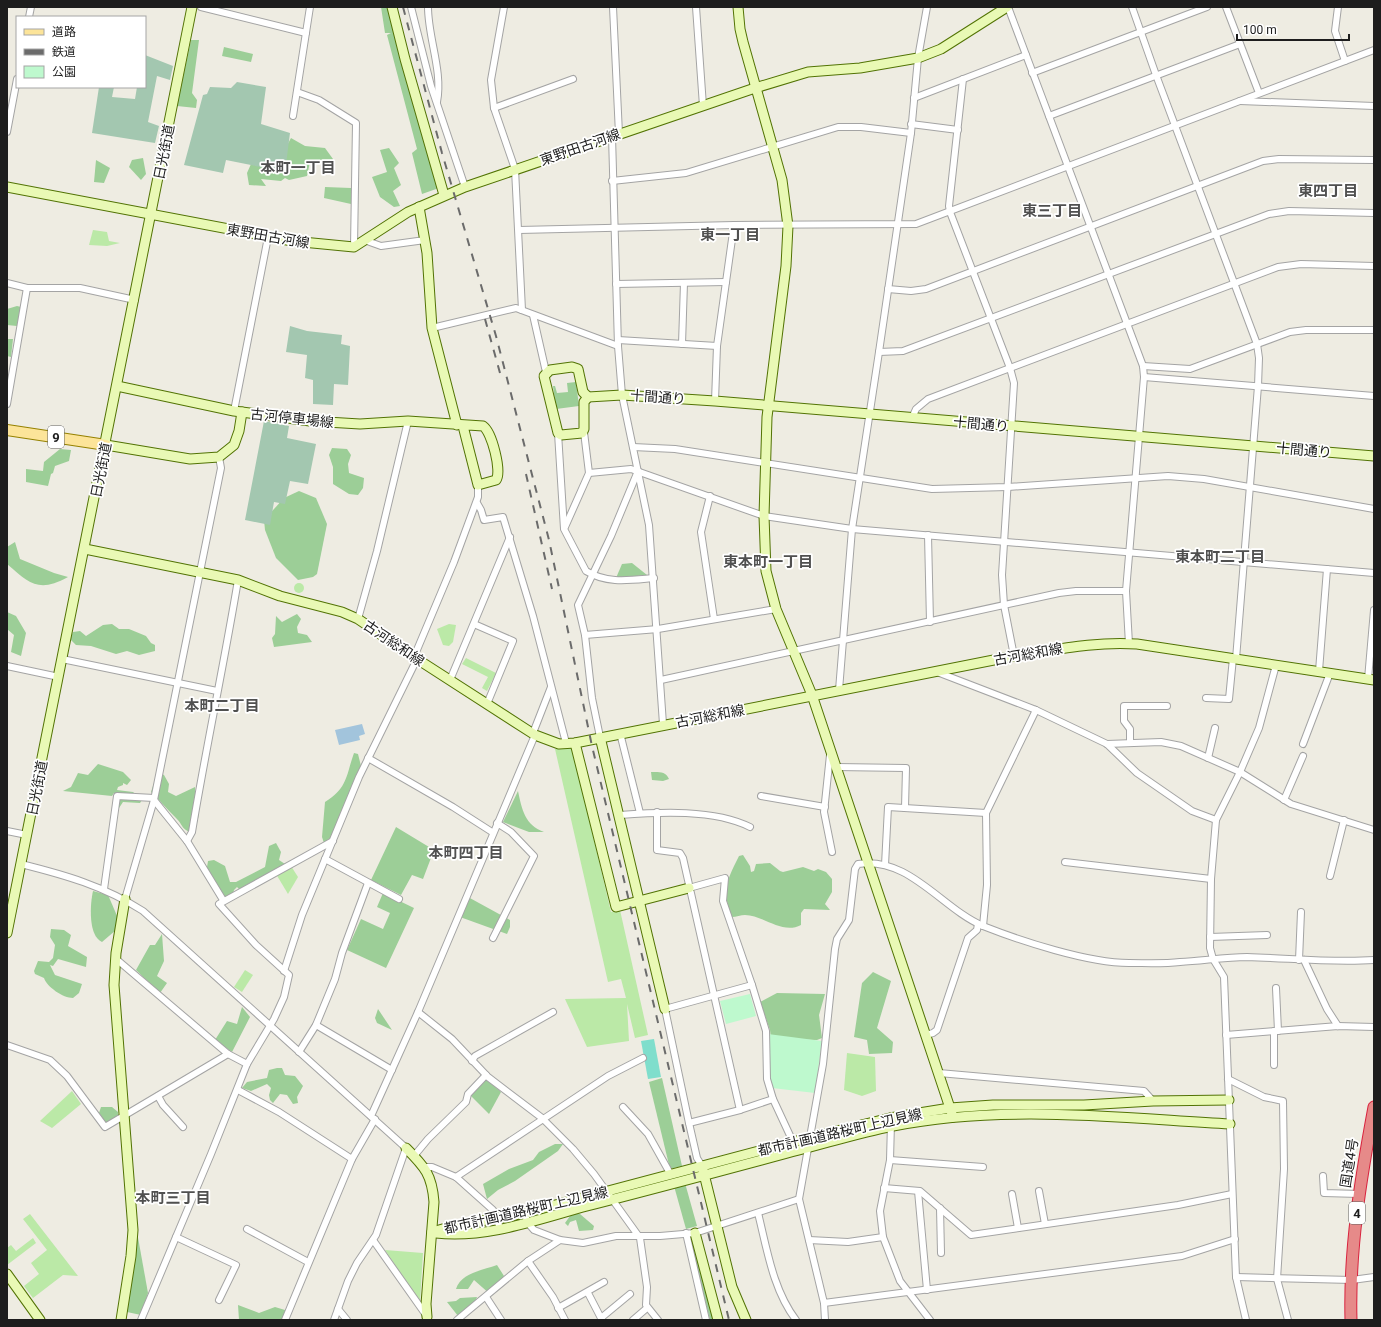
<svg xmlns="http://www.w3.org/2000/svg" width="1381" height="1327" viewBox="0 0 1381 1327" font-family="Roboto,'Noto Sans JP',sans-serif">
	<rect width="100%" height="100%" fill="#eeece2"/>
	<g fill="#bbe9a7">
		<path d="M 93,230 L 107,232 L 109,241 L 120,243 L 107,246 L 89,245 Z"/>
		<circle cx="299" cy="588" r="5"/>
		<path d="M 449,624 L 456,625 L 453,642 L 449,646 L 443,645 L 437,629 Z"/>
		<path d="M 466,658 L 496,673 L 487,691 L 482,688 L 488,677 L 462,664 Z"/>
		<path d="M 572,747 L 611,912 L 620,910 L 648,1035 L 635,1038 L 627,1004 L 629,1041 L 587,1047 L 565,999 L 626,998 L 621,979 L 608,982 L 555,749 Z"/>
		<path d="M 291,866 L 298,877 L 288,894 L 276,874 Z"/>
		<path d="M 245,970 L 253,975 L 242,992 L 234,987 Z"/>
		<path d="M 847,1053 L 875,1057 L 876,1091 L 862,1096 L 844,1090 Z"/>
		<path d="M 72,1091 L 81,1104 L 52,1128 L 40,1121 Z"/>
		<path d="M 30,1214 L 78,1276 L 63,1275 L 33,1298 L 24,1286 L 39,1274 L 31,1263 L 47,1250 L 23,1219 Z"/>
		<path d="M 33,1238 L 36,1243 L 7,1265 L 7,1248 L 11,1245 L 16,1251 Z"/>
		<path d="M 385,1250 L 423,1253 L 420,1302 Z"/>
	</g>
	<g fill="#9cce97">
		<path d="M 381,7 L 392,7 L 439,188 L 422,194 L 412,153 L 417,149 L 387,35 L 391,33 L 385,33 Z"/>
		<path d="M 191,40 L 199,40 L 192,93 L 197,100 L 196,108 L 177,106 Z"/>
		<path d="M 224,47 L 253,54 L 251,62 L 222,56 Z"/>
		<path d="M 291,138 L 305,146 L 325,148 L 333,159 L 331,166 L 310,162 L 307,176 L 289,180 L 285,178 L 281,181 L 261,179 L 266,186 L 249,185 L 247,173 L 251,164 L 279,170 L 282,173 L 284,151 Z"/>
		<path d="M 389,148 L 399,163 L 394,168 L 401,185 L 393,191 L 400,206 L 394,207 L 380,197 L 372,177 L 387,172 L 380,150 Z"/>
		<path d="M 143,158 L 146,174 L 141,180 L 129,167 L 132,160 Z"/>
		<path d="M 96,160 L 110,168 L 104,183 L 94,182 Z"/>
		<path d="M 325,187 L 351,188 L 351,204 L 324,198 Z"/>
		<path d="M 17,306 L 21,307 L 17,326 L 7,325 L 7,309 Z"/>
		<path d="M 7,339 L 13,339 L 11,357 L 7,356 Z"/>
		<path d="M 576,382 L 579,406 L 556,409 L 553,386 L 555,386 L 557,393 L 568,392 L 567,383 Z"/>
		<path d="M 332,448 L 347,449 L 351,455 L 348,464 L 349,473 L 364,478 L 363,488 L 358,495 L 349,494 L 333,484 L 333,467 L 329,455 Z"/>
		<path d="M 60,449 L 71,450 L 69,461 L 55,466 L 53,473 L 51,474 L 48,486 L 26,482 L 26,469 L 43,471 L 44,462 Z"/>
		<path d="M 299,491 L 316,498 L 327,524 L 317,574 L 313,577 L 298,580 L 276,558 L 265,530 L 264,520 L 284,498 Z"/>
		<path d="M 15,542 L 20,559 L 54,573 L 68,577 C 39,593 30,584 7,564 L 7,547 Z"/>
		<path d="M 632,563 L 647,575 L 616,578 L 622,564 Z"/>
		<path d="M 7,612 L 16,616 L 26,633 L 21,656 L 11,652 L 14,635 L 7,629 Z"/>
		<path d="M 297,614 L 301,619 L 297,627 L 298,633 L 307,635 L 312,642 L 274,647 L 272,638 L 275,634 L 276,616 L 282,622 Z"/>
		<path d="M 112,624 L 119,629 L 129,629 L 146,636 L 151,643 L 155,645 L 155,651 L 139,655 L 127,651 L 116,654 L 91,646 L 76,645 L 70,639 L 73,632 L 80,631 L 86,636 L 103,625 Z"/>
		<path d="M 354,753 L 358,754 L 361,766 L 331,837 L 324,843 L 322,837 L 325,802 C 348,788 346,775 354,753 Z"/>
		<path d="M 98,764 L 123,772 L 131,780 L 127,785 L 123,783 L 123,785 L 118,787 L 117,790 L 133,792 L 142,800 L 140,803 L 123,802 L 119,808 L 114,793 L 112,796 L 63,791 L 71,787 L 78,773 L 88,775 Z"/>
		<path d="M 651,772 C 658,772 666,771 669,779 L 663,781 L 652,780 Z"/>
		<path d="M 162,774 L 164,775 L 169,784 L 168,792 L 176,796 L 195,787 C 195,796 198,802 199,810 C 199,819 196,825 194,833 C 181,830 184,826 176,818 C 167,809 160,801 151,792 L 156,777 Z"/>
		<path d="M 518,791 C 522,810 525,825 544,832 L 529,832 L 503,822 Z"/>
		<path d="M 396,827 L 434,850 L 423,879 L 412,875 L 401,895 L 371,880 Z"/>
		<path d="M 276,843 L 281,852 L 279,860 L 285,864 L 239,889 L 237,887 L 234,890 L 232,898 L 225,902 L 206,873 L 208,861 L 214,860 L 225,866 L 230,882 L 236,882 L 265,867 L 269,846 Z"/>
		<path d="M 743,855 L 750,866 L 751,872 L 754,871 L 756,864 L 770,863 L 780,871 L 783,872 L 803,867 L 814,871 L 818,869 L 826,872 L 832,879 L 832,892 L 825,904 L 830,910 L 804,909 L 801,913 L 801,925 C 782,935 763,915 745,915 C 741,915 736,917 732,917 C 721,891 727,880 739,856 Z"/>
		<path d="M 93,891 L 108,895 L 118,918 L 116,930 L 102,942 C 88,936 90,904 93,891 Z"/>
		<path d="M 383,893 L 414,908 L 386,968 L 347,950 L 361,919 L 383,929 L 390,913 L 377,907 Z"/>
		<path d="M 468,897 L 510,920 L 510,927 L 507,934 L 460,917 Z"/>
		<path d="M 51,929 L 64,930 L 71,935 L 68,946 L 87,957 L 86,967 L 58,959 L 53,966 L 50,965 L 55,975 L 82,984 L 79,993 L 73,998 C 63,998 47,987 44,978 L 35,974 L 34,971 L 38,961 L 49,962 L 53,958 L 55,945 L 50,937 Z"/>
		<path d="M 162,934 L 164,961 L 157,976 L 167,983 L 160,993 L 136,970 L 150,945 L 155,945 Z"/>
		<path d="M 873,972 L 891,981 L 877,1028 L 893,1042 L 892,1053 L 869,1054 L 867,1040 L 854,1037 L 862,983 Z"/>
		<path d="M 777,993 L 825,994 L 819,1015 L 822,1038 L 817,1040 L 771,1039 L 770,1030 L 760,1002 Z"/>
		<path d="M 242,1007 L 250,1017 L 232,1052 L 215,1040 L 227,1021 L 237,1024 Z"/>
		<path d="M 378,1009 L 392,1030 L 377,1023 L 375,1018 Z"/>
		<path d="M 277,1068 L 282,1068 L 285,1075 L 295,1076 L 303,1086 L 297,1097 L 298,1103 L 293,1104 L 287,1095 L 280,1094 L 273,1103 L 270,1100 L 269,1095 L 271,1088 L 267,1084 L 251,1091 L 242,1088 L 247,1082 L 267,1078 L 269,1070 Z"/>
		<path d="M 662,1078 L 682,1166 L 670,1169 L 649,1082 Z"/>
		<path d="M 486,1079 L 501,1092 L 489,1114 L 471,1096 Z"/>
		<path d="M 101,1107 L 112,1107 L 118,1112 L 118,1116 L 106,1123 L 99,1113 Z"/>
		<path d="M 555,1144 L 563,1144 L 558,1151 L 515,1181 L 498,1190 L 487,1199 L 483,1184 L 509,1169 L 533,1160 L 539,1152 Z"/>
		<path d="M 685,1183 L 697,1226 L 686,1229 L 674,1186 Z"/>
		<path d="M 576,1214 L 580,1214 L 594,1226 L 593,1230 L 579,1231 L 576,1220 L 570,1222 L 568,1226 L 565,1223 L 570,1216 Z"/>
		<path d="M 137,1232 L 148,1293 L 141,1315 L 127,1312 Z"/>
		<path d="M 700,1234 L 720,1320 L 710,1320 L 689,1237 Z"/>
		<path d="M 497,1265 L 504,1276 L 491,1295 L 474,1280 L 468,1289 L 456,1289 C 461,1273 483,1270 497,1265 Z"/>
		<path d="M 477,1297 L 475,1302 L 458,1316 L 447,1302 L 456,1301 L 460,1298 Z"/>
		<path d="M 238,1305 L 259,1313 L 275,1307 L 285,1310 L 288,1320 L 239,1320 Z"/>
	</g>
	<g fill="#a3c7b0">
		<path d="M 145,55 L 173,66 L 170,80 L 157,76 L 148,122 L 159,126 L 155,143 L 92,133 L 99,87 L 114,87 L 112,97 L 135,99 L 137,87 L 145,87 Z"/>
		<path d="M 237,82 L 266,87 L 261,124 L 290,133 L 285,172 L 226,160 L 223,173 L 184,165 L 203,95 L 207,94 L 210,87 L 231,88 Z"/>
		<path d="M 290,326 L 307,331 L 342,335 L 341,344 L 350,346 L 348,385 L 334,384 L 333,405 L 313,404 L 313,380 L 305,378 L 307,355 L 286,352 Z"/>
		<path d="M 264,421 L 289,426 L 287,438 L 316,444 L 308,484 L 290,481 L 285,504 L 274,502 L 270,525 L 245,520 Z"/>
	</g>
	<g fill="#bef9ce">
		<path d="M 750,994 L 756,1016 L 726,1024 L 720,1001 Z"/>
		<path d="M 768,1034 L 822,1041 L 815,1093 L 772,1088 L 769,1078 Z"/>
	</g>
	<path fill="#7fdecc" d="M 654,1039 L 661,1077 L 648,1079 L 641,1041 Z"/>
	<path fill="#a2c4dc" d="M 362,724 L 365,734 L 359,736 L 360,740 L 339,745 L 335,730 Z"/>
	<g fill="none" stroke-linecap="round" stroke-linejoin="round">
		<defs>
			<g id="street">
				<path d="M 201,7 L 306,33"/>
				<path d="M 411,7 L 431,86 L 465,187"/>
				<path d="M 428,7 C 428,38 443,71 437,102"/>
				<path d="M 504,7 L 491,80 L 494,108 L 515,169 L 522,310"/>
				<path d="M 613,7 L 619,134"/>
				<path d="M 696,7 L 703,106"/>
				<path d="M 1008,7 L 1143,366 L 1144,377 L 1126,591 L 1129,644"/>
				<path d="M 1132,7 L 1156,75 L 1257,344 L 1259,358 L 1258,386 L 1236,659"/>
				<path d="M 1226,7 L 1259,93"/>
				<path d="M 1338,7 L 1335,31 L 1345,61"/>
				<path d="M 29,17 L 31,7"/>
				<path d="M 1032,73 L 1207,7"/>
				<path d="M 963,79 L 949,206 L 950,212 L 1010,368 L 1014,383 L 1002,575 L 1004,605 L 1014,656"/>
				<path d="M 297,92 L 319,100 L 356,123 L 354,247"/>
				<path d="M 914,98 L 1026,55"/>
				<path d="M 1240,101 L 1374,106"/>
				<path d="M 494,108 L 573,79"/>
				<path d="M 293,116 L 310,7"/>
				<path d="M 1049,116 L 1240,44"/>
				<path d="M 911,124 L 958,130"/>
				<path d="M 7,132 L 17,79"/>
				<path d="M 612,136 L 618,346 L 622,395 L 649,525 L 663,724"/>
				<path d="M 612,181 L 686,173 L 838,127 L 861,127 L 911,133"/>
				<path d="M 519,230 L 734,225 L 916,224 L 1374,50"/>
				<path d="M 367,241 L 381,246 L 425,240"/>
				<path d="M 7,283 L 27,288 L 80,288 L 135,300"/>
				<path d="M 616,284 L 726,282"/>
				<path d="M 888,289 L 911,291 L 926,289 L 1263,161 L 1279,159 L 1374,160"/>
				<path d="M 533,315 L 546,372"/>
				<path d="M 432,328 L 516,308 L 618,346"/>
				<path d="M 618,340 L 717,346"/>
				<path d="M 682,344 L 684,283"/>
				<path d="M 879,352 L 903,351 L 1269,214 L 1289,211 L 1374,213"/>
				<path d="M 1143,366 L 1190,369 L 1290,332 L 1306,330 L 1374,330"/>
				<path d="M 1144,377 L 1374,396"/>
				<path d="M 715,401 L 717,346 L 734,225"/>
				<path d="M 7,404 L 27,288"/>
				<path d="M 234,411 L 268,237"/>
				<path d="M 912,418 L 916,409 L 928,399 L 1278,267 L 1301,264 L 1374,266"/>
				<path d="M 558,433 L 564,529 L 586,571 C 607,584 630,580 654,578"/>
				<path d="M 633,447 L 675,449 L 932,489 L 1008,487 L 1168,476 L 1204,479 L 1374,509"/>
				<path d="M 589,473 L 631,469 L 764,516 L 852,529 L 1374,573"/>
				<path d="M 710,496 L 701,532 L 714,619"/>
				<path d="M 477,503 L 481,510 L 484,520 L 503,517 L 533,616 L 566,743"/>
				<path d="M 565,527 L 589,473 L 584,432"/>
				<path d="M 928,535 L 930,622"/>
				<path d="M 358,619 L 377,551 L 408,421"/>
				<path d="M 474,624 L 513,641 L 487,704"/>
				<path d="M 585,635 L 658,629 L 776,609"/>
				<path d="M 414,657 L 454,562 L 478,497 L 478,485"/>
				<path d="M 62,659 L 217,691"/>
				<path d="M 7,666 L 59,677"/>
				<path d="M 1319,671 L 1327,569"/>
				<path d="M 937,672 L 1036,710 L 1107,744 L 1137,773 L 1192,811 L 1216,820"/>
				<path d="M 1368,679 L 1374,610"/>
				<path d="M 450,680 L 510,537"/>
				<path d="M 661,680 L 1059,593 L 1076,591 L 1126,591"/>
				<path d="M 839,690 L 852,529 L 879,352 L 911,133 L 918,58 L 927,7"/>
				<path d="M 1206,698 L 1229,699 L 1233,658"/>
				<path d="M 533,733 L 551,687"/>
				<path d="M 620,733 L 640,813"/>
				<path d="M 600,737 L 592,698 L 585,635 L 578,605 L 611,536 L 638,471"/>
				<path d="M 1130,743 L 1130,729 L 1124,721 L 1124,706 L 1167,706"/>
				<path d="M 1107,744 L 1161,742 L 1181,746 L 1240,772 L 1291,804 L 1374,830"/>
				<path d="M 1303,744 L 1330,673"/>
				<path d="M 830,755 L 824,812 L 832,852"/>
				<path d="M 368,758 L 453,807 L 492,832"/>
				<path d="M 1208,758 L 1215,728"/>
				<path d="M 836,767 L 906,768 L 905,808"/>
				<path d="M 761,796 L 825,807"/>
				<path d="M 154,800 L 187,841 L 223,900"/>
				<path d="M 1284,800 L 1303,756"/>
				<path d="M 657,812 L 657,850 L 680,853 L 683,858 L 740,1110"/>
				<path d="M 620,815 C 659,812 714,809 750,827"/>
				<path d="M 7,831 L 27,835"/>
				<path d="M 187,841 L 192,832 C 206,748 224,664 238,580"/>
				<path d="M 325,859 L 399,899"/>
				<path d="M 1065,862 L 1211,879"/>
				<path d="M 21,864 C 65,875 104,886 143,911 L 406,1148 L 376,1235 L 357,1263 L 348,1281 L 334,1320"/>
				<path d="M 885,865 L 888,807 L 986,813"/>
				<path d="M 1330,876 L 1344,820"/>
				<path d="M 689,888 L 725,878 L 723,901 L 752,985 L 766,1031 L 767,1079 L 773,1099 L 793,1142"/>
				<path d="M 104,889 L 117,796 L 154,798"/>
				<path d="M 125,899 L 154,800 L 221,468 L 219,457"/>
				<path d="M 983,926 L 987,885 L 986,813 L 1036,710"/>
				<path d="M 1210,937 L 1267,935"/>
				<path d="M 493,938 L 534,856 L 511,832 L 497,823"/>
				<path d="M 115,958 L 228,1054"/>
				<path d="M 1299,960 L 1301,912"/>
				<path d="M 1304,960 L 1327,1009 L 1338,1026"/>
				<path d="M 284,971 L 302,915 L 359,777 L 417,659"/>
				<path d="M 1276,988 L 1278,1031"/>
				<path d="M 418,1012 L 452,1039 L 488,1077 L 542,1118 L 573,1149 L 594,1174 L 640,1238 L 647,1287 L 646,1305 L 658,1320"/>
				<path d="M 316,1025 L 392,1070"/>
				<path d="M 926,1035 L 933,1033 L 937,1030 L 968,938 L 977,930 L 978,924"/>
				<path d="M 1226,1035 L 1338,1026 L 1374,1027"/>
				<path d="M 7,1045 L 50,1060 L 67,1076 L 105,1127 L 228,1054 L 247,1064"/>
				<path d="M 299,1052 L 316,1025 L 335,979 L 342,953 L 368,883"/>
				<path d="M 472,1061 L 475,1056 L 553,1012"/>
				<path d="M 1274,1065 L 1274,1031"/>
				<path d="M 939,1073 L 1144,1091 L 1153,1101"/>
				<path d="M 1228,1079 L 1264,1097 L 1283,1101 L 1284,1169 L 1277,1279 L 1288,1320"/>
				<path d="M 238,1090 L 279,1112 L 352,1159"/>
				<path d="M 158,1096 L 163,1105 L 183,1127"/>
				<path d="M 623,1107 L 648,1134 L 671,1175"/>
				<path d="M 371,1116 L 418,1012 L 535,735"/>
				<path d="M 689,1123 L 740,1110 L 773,1099"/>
				<path d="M 891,1123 L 890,1160 L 880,1211 L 883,1237 L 900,1281 L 930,1320"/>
				<path d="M 414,1156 L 428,1139 L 466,1102 L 468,1094 L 486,1075"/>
				<path d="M 890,1160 L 983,1167"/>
				<path d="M 702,1166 L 697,1158 L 689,1123 L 665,1009 L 752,985"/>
				<path d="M 424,1167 L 432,1167 L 456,1177 L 493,1210 L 500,1228"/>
				<path d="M 1323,1176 L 1324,1193 L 1359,1194"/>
				<path d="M 456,1177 L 608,1076 L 643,1058"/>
				<path d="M 884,1188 L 920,1191 L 971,1235 L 1178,1205 L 1232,1194"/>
				<path d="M 918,1191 L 927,1290"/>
				<path d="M 1039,1191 L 1045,1224"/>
				<path d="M 1012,1194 L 1018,1228"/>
				<path d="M 940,1208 L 941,1253"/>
				<path d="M 525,1213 L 527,1222 L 534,1230 L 560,1240 L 583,1243 L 616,1236 L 660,1236 L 695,1233 L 799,1199"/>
				<path d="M 758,1213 C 767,1249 773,1290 796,1320"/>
				<path d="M 247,1229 L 308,1262"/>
				<path d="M 686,1233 L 706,1320"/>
				<path d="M 176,1237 L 236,1265 L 219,1300"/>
				<path d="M 1235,1239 L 1182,1256 L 824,1303 L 799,1199 L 823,1064 L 835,949 L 837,939 L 849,920 L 855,869 L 858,864 C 909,856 941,908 983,926 C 1021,941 1088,963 1129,963 C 1146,963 1163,964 1180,962 C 1202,961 1225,957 1247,957 C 1289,958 1331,963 1374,960"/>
				<path d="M 373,1240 L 426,1315"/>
				<path d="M 809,1240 L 848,1242 L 883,1237"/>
				<path d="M 528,1261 L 553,1297 L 565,1320"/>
				<path d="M 1236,1277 L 1352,1280 L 1374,1277"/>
				<path d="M 588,1293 L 602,1320"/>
				<path d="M 486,1297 L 501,1320"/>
				<path d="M 824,1303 L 825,1320"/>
				<path d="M 558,1308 L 604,1282"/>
				<path d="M 338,1309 L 347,1320"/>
				<path d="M 601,1318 L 630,1294"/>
				<path d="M 141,1320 L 211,1154 L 247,1064 L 274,1019 L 284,997 L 289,975 L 256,945 L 219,904 L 333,841"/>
				<path d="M 285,1320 L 352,1159 L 375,1119"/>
				<path d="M 457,1320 L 528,1261 L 560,1240"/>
				<path d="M 633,1320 L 647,1308"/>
				<path d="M 1246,1320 L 1236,1277 L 1224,977 L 1213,959 L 1210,948 L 1211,879 L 1216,820 L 1240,772 L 1259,728 L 1276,665"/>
			</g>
			<g id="secondary">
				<path d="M 392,7 L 405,59 L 444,195"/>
				<path d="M 738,7 L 740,29 L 743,42 L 782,180 L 788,226 L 786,266 L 767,417 L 764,516 L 766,571 L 776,609 L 812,695 L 953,1117"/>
				<path d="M 7,187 L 292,241 L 354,247 L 408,212 L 465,187 L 755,88 L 808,72 L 860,68 L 918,58 L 941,49 L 1007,7"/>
				<path d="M 419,207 L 427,253 L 432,328 L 457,425"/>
				<path d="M 572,367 L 578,369 L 583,392 L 588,397 L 584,402 L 584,429 L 582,433 L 561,435 L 558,433 L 544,376 L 550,370 Z"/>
				<path d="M 117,386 L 234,411 L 310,421 L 360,424 L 408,421 L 483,426 C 492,432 502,472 496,480 L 478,485 L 463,426"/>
				<path d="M 588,397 L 622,395 L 715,401 L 1374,456"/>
				<path d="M 106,445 L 190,459 L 219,457 L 234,445 L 239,431 L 242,412"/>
				<path d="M 85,549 L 238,580 L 280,596 L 342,612 L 358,619 L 417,659 L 535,735 L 559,744 L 575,743 L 1014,656 C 1055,650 1095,641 1137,644 L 1374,680"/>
				<path d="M 600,737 L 665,1009"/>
				<path d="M 575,743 L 616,907 L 689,888"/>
				<path d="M 7,933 L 192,7"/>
				<path d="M 406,1148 C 425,1167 432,1175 434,1202 L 426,1304 L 427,1317"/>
				<path d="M 703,1170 L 732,1287 L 746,1320"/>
				<path d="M 432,1232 L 453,1226 L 525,1213 L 808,1138 L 890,1118 L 913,1114 L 950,1108 L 993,1105 L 1084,1105 L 1153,1101 L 1229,1100"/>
				<path d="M 436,1233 C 486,1239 539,1219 587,1206 C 658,1188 728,1169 799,1150 C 830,1142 862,1132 893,1126 C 1003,1104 1119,1118 1230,1124"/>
				<path d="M 695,1233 L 718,1320"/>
				<path d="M 7,1274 L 40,1320"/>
				<path d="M 121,1320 L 131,1256 L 133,1230 L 114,985 L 116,953 L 125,899"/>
			</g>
			<path id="primary" d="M 7,430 L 106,445"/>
			<path id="highway" d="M 1351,1320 C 1349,1248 1361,1177 1374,1107"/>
		</defs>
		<use href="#street" stroke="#a4a4a4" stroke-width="8"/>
		<use href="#secondary" stroke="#527304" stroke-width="11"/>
		<use href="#primary" stroke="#958100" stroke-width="12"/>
		<use href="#highway" stroke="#d9233e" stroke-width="13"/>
		<use href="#street" stroke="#fff" stroke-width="6"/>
		<use href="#secondary" stroke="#e9f9b5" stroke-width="9"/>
		<use href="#primary" stroke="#fce499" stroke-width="10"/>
		<use href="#highway" stroke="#e68a89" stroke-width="11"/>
		<g stroke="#6b6b6b" stroke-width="2" stroke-dasharray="8 8" stroke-linecap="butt">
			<path d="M 403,7 L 442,153 L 496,336 L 549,540 L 592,746 L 729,1320"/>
			<path d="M 485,319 L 500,373"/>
			<path d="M 526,474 L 552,589"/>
		</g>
	</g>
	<g text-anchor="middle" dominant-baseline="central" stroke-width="3.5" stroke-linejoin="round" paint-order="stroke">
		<g fill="#fff" stroke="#616161" stroke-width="1">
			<rect x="48" y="426" width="16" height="22" rx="3"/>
			<rect x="1349" y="1202" width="16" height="22" rx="3"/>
		</g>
		<g font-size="13" font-weight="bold" fill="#1d1d1d">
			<text x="56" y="437">9</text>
			<text x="1357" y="1213">4</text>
		</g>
		<g font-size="14" fill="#1d1d1d" stroke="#fff">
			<text transform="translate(580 147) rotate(-19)">東野田古河線</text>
			<text transform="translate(164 152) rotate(-79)">日光街道</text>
			<text transform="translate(268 236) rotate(10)">東野田古河線</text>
			<text transform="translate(658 397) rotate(4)">十間通り</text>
			<text transform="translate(292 418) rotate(6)">古河停車場線</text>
			<text transform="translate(981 424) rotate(5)">十間通り</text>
			<text transform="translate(1304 450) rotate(5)">十間通り</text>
			<text transform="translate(101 470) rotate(-79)">日光街道</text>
			<text transform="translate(394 643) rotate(34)">古河総和線</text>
			<text transform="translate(1028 654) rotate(-10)">古河総和線</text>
			<text transform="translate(710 716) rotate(-11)">古河総和線</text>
			<text transform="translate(37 788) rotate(-79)">日光街道</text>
			<text transform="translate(840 1132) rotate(-13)">都市計画道路桜町上辺見線</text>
			<text transform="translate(1349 1163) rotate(-81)">国道4号</text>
			<text transform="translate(526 1210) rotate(-13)">都市計画道路桜町上辺見線</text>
		</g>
		<g font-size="15" font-weight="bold" fill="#505050" stroke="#fff">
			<text x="298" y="168">本町一丁目</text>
			<text x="1328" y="191">東四丁目</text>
			<text x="1052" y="211">東三丁目</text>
			<text x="730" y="235">東一丁目</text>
			<text x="1220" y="557">東本町二丁目</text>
			<text x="768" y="562">東本町一丁目</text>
			<text x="222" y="706">本町二丁目</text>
			<text x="466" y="853">本町四丁目</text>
			<text x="173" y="1198">本町三丁目</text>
		</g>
	</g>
	<rect width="1381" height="1327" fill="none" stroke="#1d1d1d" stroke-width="16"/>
	<rect x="16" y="16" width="130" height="72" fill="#ffffff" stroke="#a5a5a5"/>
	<rect x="24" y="29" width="20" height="6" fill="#fce499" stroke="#a5a5a5"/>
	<text x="52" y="36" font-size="12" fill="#1d1d1d">道路</text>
	<rect x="24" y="49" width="20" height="6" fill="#6b6b6b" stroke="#a5a5a5"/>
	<text x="52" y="56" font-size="12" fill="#1d1d1d">鉄道</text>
	<rect x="24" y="66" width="20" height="12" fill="#bef9ce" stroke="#a5a5a5"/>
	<text x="52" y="76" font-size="12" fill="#1d1d1d">公園</text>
	<path d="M1237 34v6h112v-6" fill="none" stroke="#1d1d1d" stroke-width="2"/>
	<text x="1243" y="34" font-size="12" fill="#1d1d1d" stroke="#ffffff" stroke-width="3" paint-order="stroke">100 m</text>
</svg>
